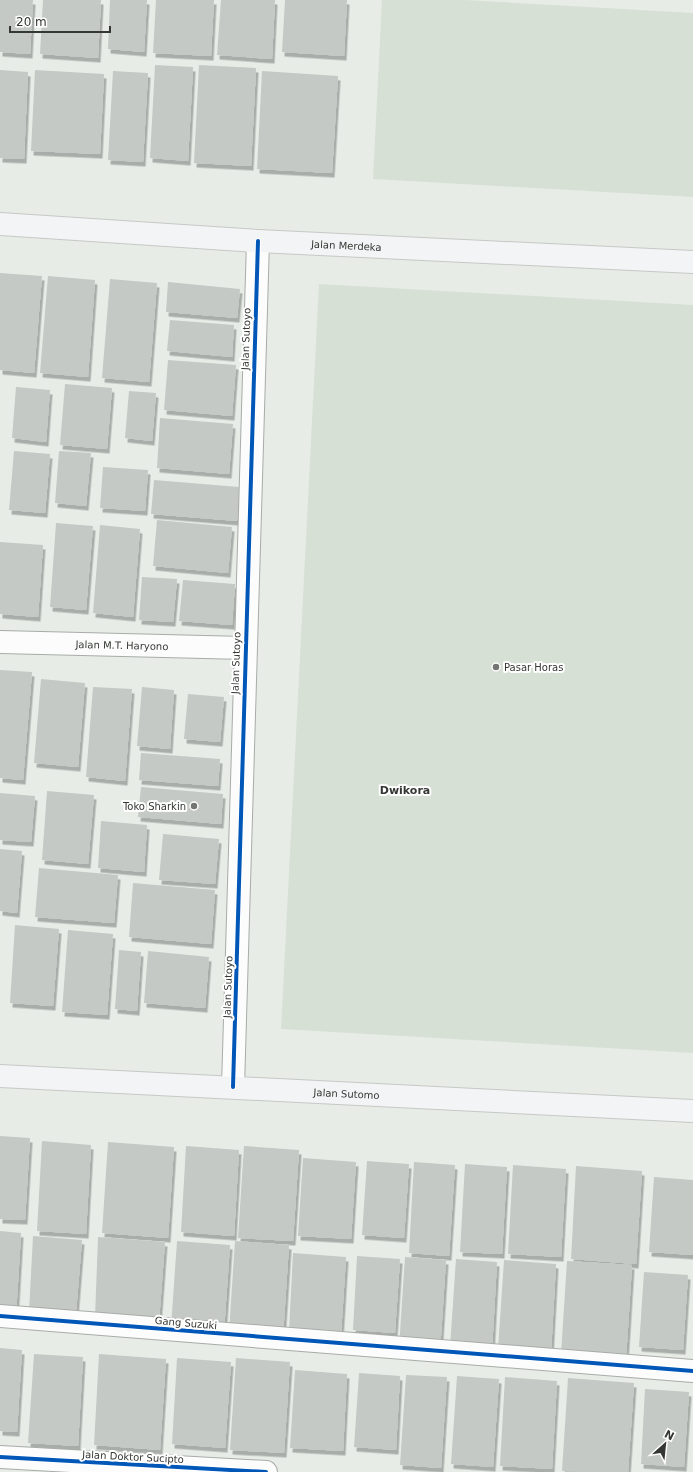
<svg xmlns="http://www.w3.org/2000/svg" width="693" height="1472" viewBox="0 0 693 1472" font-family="'DejaVu Sans',sans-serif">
	<defs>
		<filter id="shadow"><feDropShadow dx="2.5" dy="4.5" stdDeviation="0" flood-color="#0004"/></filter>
	</defs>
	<rect width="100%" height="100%" fill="#e7ece7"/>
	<g fill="#d7e0d5">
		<path d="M 382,0 L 465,0 L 693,13 L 693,197 L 373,179 Z"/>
		<path d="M 319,284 L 693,305 L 693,1053 L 281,1029 Z"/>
	</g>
	<g fill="#c5c9c5" filter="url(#shadow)">
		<path d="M 0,0 L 33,0 L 30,54 L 0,52 Z"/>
		<path d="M 43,0 L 101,0 L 98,58 L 40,54 Z"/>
		<path d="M 110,0 L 147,0 L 144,52 L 108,49 Z"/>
		<path d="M 156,0 L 214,0 L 211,56 L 153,53 Z"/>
		<path d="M 221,0 L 275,0 L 272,59 L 217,55 Z"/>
		<path d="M 285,0 L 347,0 L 344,56 L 282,52 Z"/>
		<path d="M 155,65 L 193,67 L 188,161 L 150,158 Z"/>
		<path d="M 199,65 L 256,68 L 251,166 L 194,163 Z"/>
		<path d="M 0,70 L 28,72 L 24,159 L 0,158 Z"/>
		<path d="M 35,70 L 104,74 L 100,154 L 31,151 Z"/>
		<path d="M 113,71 L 148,73 L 143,162 L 108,160 Z"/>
		<path d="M 262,71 L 338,76 L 332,173 L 257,169 Z"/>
		<path d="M 0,273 L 42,276 L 34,373 L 0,370 Z"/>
		<path d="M 48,276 L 95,280 L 88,377 L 40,373 Z"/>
		<path d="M 110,279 L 157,283 L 149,382 L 102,378 Z"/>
		<path d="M 168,282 L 240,289 L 237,318 L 166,312 Z"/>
		<path d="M 170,320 L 234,325 L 232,357 L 167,351 Z"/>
		<path d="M 168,360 L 236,365 L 232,416 L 164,410 Z"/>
		<path d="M 65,384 L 112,388 L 107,449 L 60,445 Z"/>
		<path d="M 16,387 L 50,390 L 46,442 L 12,438 Z"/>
		<path d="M 129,391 L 156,393 L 152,441 L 125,438 Z"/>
		<path d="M 160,418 L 233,424 L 229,474 L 157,468 Z"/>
		<path d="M 14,451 L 50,454 L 45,513 L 9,510 Z"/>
		<path d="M 59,451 L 91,453 L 86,506 L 55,503 Z"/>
		<path d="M 103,467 L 148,470 L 145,511 L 100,508 Z"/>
		<path d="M 154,480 L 239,487 L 237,521 L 151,514 Z"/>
		<path d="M 157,520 L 232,527 L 228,573 L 153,566 Z"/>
		<path d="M 56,523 L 93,526 L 86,610 L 50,607 Z"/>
		<path d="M 100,525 L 140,529 L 133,617 L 93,613 Z"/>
		<path d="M 0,542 L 43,545 L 38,617 L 0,614 Z"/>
		<path d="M 142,577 L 177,579 L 173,622 L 139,620 Z"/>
		<path d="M 183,580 L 235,584 L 232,625 L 179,621 Z"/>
		<path d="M 0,670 L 32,672 L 23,780 L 0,778 Z"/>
		<path d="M 41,679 L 85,683 L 78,767 L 34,763 Z"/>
		<path d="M 93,687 L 132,689 L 125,781 L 86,777 Z"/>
		<path d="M 142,687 L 174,690 L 170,749 L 137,746 Z"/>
		<path d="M 188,694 L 224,697 L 220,742 L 184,739 Z"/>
		<path d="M 141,753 L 220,759 L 218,786 L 139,780 Z"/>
		<path d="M 141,787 L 223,794 L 221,824 L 138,817 Z"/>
		<path d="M 47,791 L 94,795 L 88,864 L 42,860 Z"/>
		<path d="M 0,793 L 35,796 L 31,842 L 0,840 Z"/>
		<path d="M 101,821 L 147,825 L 144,872 L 98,868 Z"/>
		<path d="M 163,834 L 219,839 L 215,884 L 159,880 Z"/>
		<path d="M 0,849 L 22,851 L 17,913 L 0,911 Z"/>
		<path d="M 39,868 L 118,875 L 114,923 L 35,917 Z"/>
		<path d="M 133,883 L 215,890 L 211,944 L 129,937 Z"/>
		<path d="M 15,925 L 59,929 L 53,1006 L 10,1003 Z"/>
		<path d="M 68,930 L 113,934 L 107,1015 L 62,1012 Z"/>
		<path d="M 119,950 L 141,952 L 137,1011 L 115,1009 Z"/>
		<path d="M 148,951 L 209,957 L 205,1008 L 144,1003 Z"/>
		<path d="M 0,1136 L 30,1138 L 25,1220 L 0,1219 Z"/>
		<path d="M 42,1141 L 91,1145 L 86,1234 L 37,1231 Z"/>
		<path d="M 108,1142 L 174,1147 L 168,1238 L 102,1233 Z"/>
		<path d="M 186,1146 L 239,1150 L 234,1236 L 181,1232 Z"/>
		<path d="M 244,1146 L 299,1150 L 293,1241 L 238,1238 Z"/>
		<path d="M 303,1158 L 356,1162 L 351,1239 L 298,1236 Z"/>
		<path d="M 367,1161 L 409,1164 L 404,1238 L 362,1235 Z"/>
		<path d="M 414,1162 L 455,1165 L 449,1256 L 409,1253 Z"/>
		<path d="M 465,1164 L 507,1167 L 502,1254 L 460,1252 Z"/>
		<path d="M 513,1165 L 566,1169 L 561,1257 L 508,1254 Z"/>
		<path d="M 576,1166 L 642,1171 L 636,1264 L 571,1259 Z"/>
		<path d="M 654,1177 L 693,1180 L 693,1255 L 649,1252 Z"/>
		<path d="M 0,1231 L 21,1233 L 16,1316 L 0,1315 Z"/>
		<path d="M 33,1236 L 82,1240 L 76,1313 L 29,1312 Z"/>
		<path d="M 98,1237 L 165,1242 L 159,1321 L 95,1317 Z"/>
		<path d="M 177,1241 L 230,1245 L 224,1331 L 171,1327 Z"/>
		<path d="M 235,1241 L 289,1245 L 283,1336 L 229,1332 Z"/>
		<path d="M 293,1253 L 346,1257 L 341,1335 L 289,1331 Z"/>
		<path d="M 357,1256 L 400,1259 L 395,1333 L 353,1330 Z"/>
		<path d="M 405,1257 L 446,1260 L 440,1351 L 399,1348 Z"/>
		<path d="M 456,1259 L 497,1262 L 492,1350 L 450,1347 Z"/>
		<path d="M 504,1260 L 556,1264 L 551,1353 L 498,1349 Z"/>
		<path d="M 567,1261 L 632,1265 L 626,1359 L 561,1354 Z"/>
		<path d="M 644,1272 L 688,1275 L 683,1350 L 639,1347 Z"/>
		<path d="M 0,1348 L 22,1350 L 17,1432 L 0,1431 Z"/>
		<path d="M 34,1354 L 83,1357 L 78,1446 L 28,1443 Z"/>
		<path d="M 99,1354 L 166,1359 L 160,1450 L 94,1445 Z"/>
		<path d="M 177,1358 L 231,1362 L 225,1448 L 172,1444 Z"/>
		<path d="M 236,1358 L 290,1362 L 284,1453 L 230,1450 Z"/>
		<path d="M 295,1370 L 347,1374 L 343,1451 L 290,1448 Z"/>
		<path d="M 359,1373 L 400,1376 L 396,1450 L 354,1447 Z"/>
		<path d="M 406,1375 L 447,1377 L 441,1468 L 400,1465 Z"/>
		<path d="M 457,1376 L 499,1379 L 493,1467 L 451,1464 Z"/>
		<path d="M 505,1377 L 557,1381 L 552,1469 L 500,1466 Z"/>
		<path d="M 568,1378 L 634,1383 L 628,1472 L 562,1471 Z"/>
		<path d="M 645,1389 L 689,1392 L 684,1467 L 641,1464 Z"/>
	</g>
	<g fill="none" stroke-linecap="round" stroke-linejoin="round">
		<defs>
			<g id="street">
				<path id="s1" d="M 0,642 L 245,648"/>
				<path d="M 233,1087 L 258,241"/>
				<path d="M 0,1316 L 693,1371"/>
				<path d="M 0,1457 L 266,1472"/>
			</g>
			<g id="primary">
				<path id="s2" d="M 0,224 L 258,241 L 693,262"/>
				<path id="s3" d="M 0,1076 L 693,1111"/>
			</g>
		</defs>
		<use href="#street" stroke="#a8aca8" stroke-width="24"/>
		<use href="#primary" stroke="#c6c8c6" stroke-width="24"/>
		<use href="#street" stroke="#fbfcfb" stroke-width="22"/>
		<use href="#primary" stroke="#f3f4f5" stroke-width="22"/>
		<defs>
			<g id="cycleway">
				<path d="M 233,1087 L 258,241"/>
				<path d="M 0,1316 L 693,1371"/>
				<path d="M 0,1457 L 266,1472"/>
			</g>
		</defs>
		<use href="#cycleway" stroke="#fff" stroke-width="6"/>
		<use href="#cycleway" stroke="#0057b8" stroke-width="4"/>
	</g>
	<g fill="#737672" stroke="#fff" stroke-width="1.5">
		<circle cx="496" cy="667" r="4"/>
		<circle cx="194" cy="806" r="4"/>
	</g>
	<g text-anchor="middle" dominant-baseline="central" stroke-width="4" stroke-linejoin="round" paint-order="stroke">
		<g font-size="10" fill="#343733" stroke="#fff">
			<text stroke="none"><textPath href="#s2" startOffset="347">Jalan Merdeka</textPath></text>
			<text transform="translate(246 339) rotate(-88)">Jalan Sutoyo</text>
			<text stroke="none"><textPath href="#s1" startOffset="122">Jalan M.T. Haryono</textPath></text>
			<text transform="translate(236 663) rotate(-88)">Jalan Sutoyo</text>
			<text transform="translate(228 987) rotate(-88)">Jalan Sutoyo</text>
			<text stroke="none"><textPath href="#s3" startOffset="347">Jalan Sutomo</textPath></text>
			<text transform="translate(186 1323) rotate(5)">Gang Suzuki</text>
			<text transform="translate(133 1457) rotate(3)">Jalan Doktor Sucipto</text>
		</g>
		<g font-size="10" fill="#343733" stroke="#fff" text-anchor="start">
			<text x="504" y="667">Pasar Horas</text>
			<text x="186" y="806" text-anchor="end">Toko Sharkin</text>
		</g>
		<g font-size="11" font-weight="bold" fill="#343733" stroke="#fff">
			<text x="405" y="790">Dwikora</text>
		</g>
	</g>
	<g transform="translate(665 1444) rotate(27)" stroke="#ffffff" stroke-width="3" paint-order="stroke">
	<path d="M0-3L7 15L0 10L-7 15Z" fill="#343733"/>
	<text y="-6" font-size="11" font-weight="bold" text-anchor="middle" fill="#343733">N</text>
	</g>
	<path d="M10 26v6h100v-6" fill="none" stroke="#343733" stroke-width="2"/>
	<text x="16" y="26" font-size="12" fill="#343733" stroke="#ffffff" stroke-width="3" paint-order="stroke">20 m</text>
</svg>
